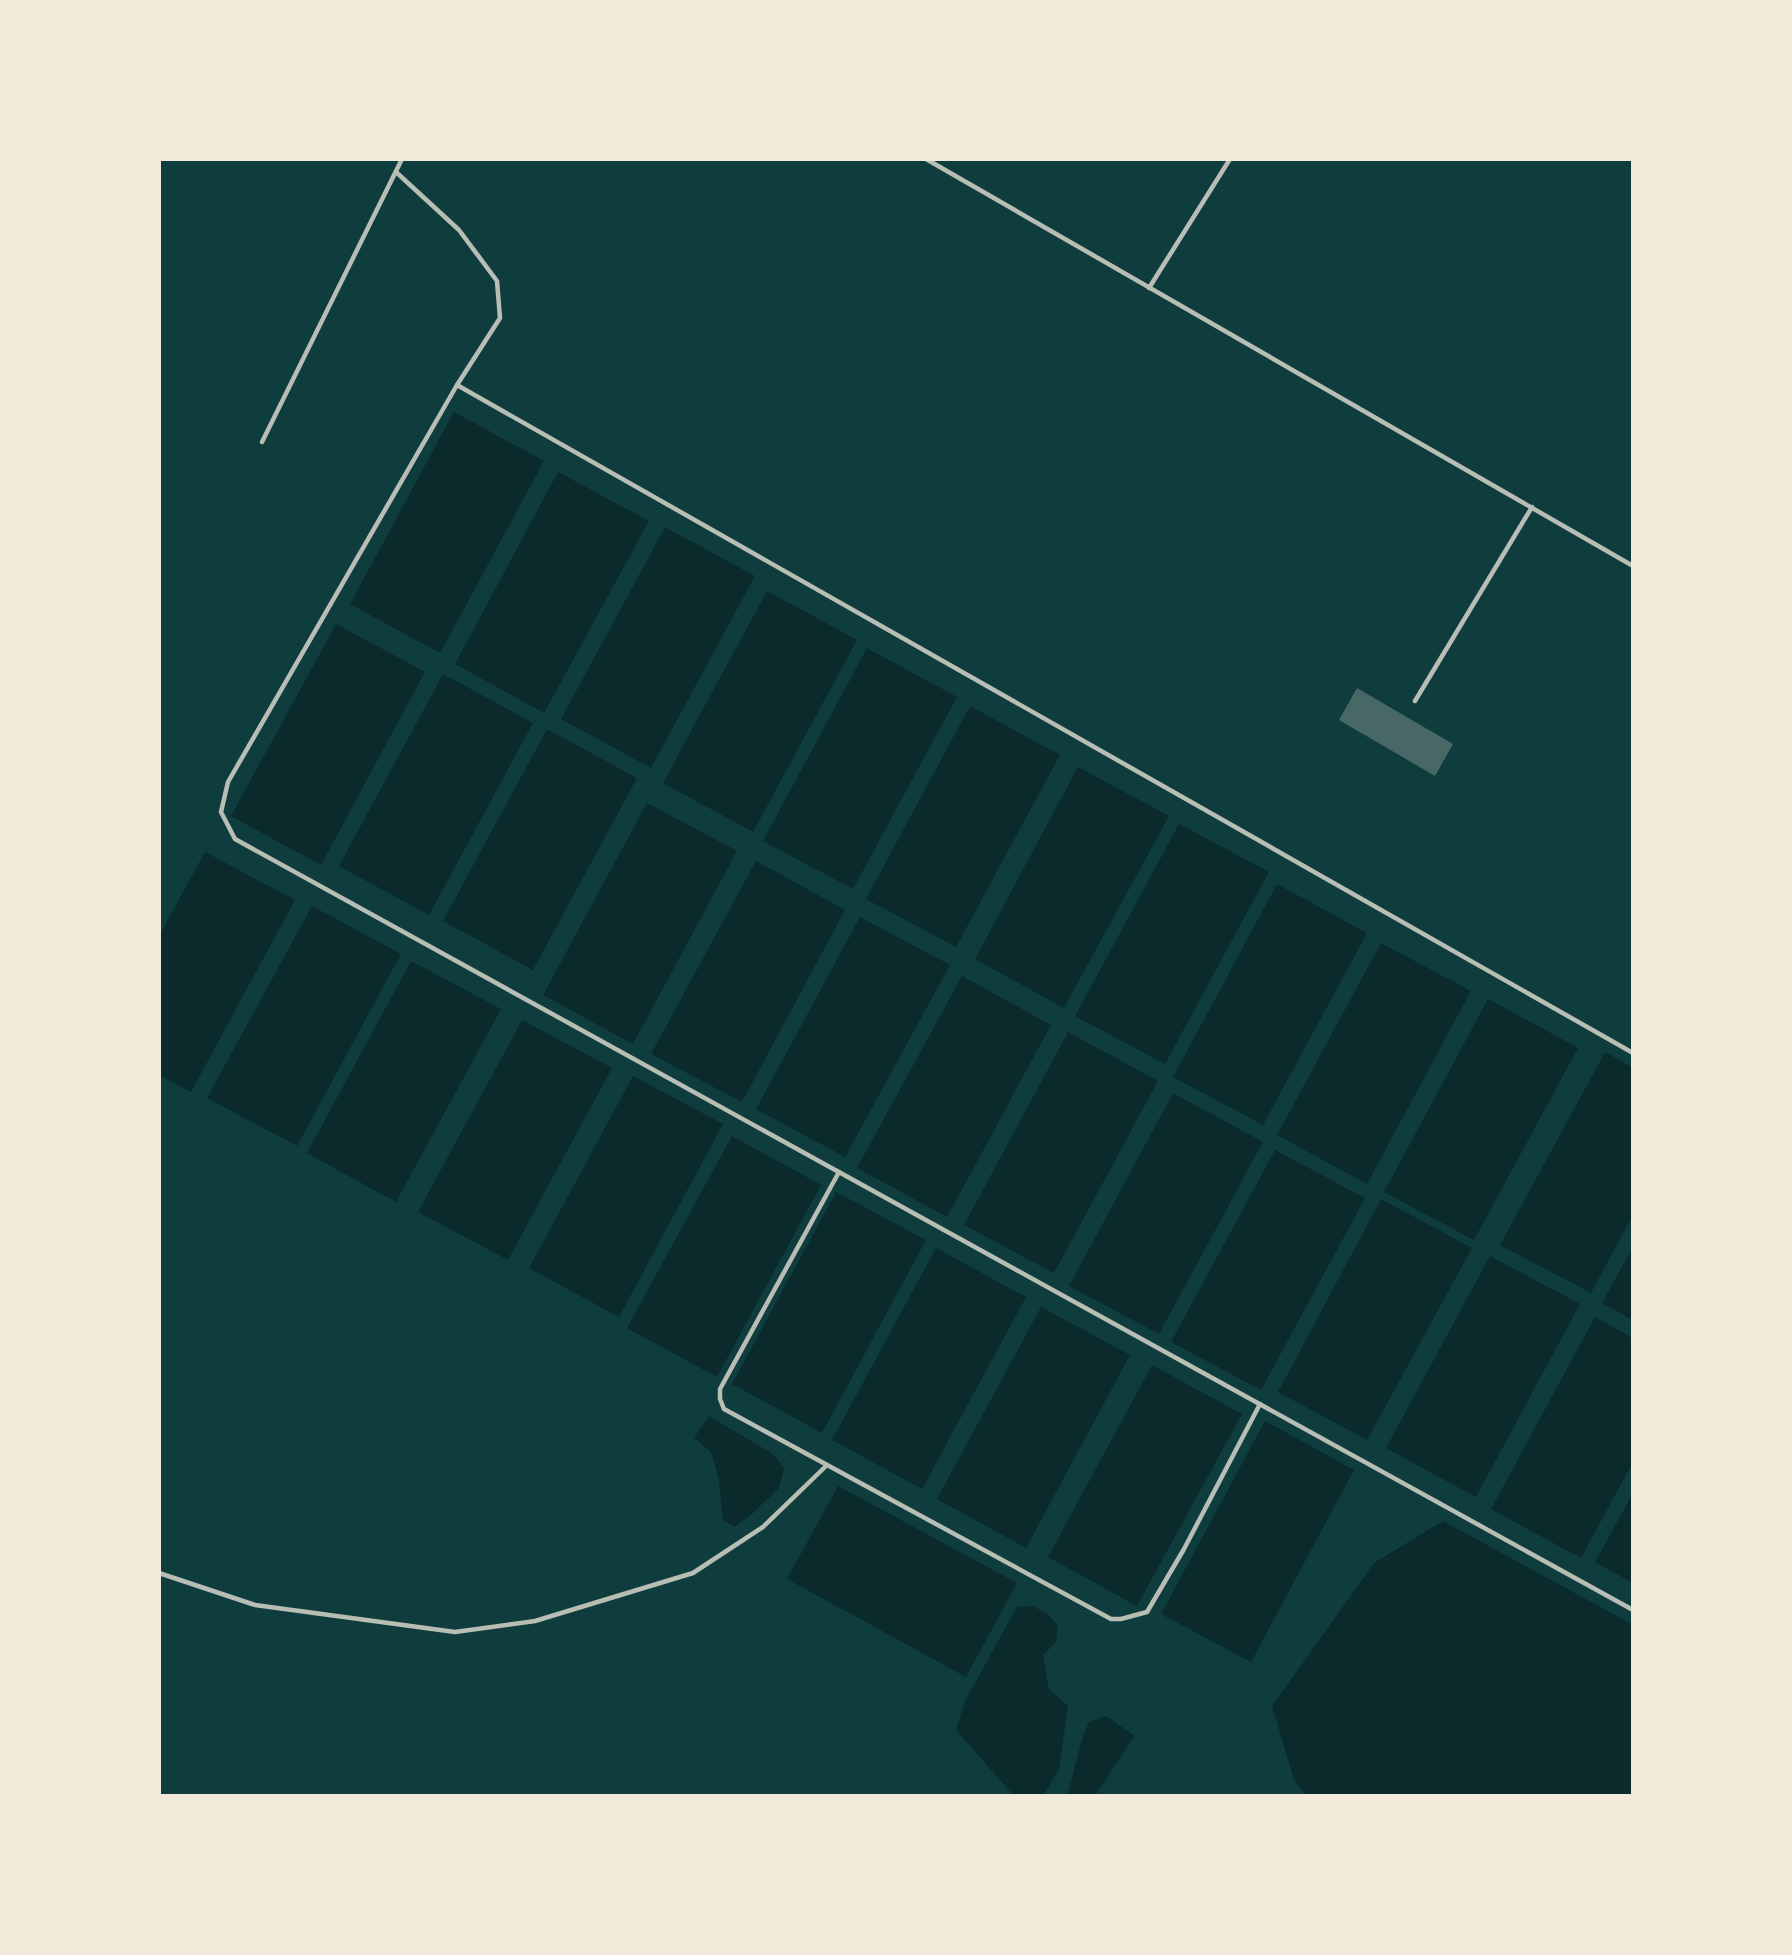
<svg xmlns="http://www.w3.org/2000/svg" width="1792" height="1955" viewBox="0 0 1792 1955" font-family="Bitter,serif">
	<rect width="100%" height="100%" fill="#0f3d3e"/>
	<g fill="#0a2a2b">
		<path d="M 454,412 L 544,461 L 440,653 L 350,604 Z"/>
		<path d="M 558,472 L 649,521 L 544,713 L 455,664 Z"/>
		<path d="M 665,527 L 755,576 L 651,768 L 561,719 Z"/>
		<path d="M 767,591 L 857,640 L 753,832 L 663,783 Z"/>
		<path d="M 336,624 L 425,672 L 321,865 L 231,816 Z"/>
		<path d="M 867,648 L 957,697 L 853,889 L 763,841 Z"/>
		<path d="M 443,674 L 533,723 L 429,915 L 339,866 Z"/>
		<path d="M 970,706 L 1060,755 L 956,947 L 866,899 Z"/>
		<path d="M 547,729 L 637,778 L 533,970 L 443,921 Z"/>
		<path d="M 1078,767 L 1169,816 L 1064,1008 L 975,959 Z"/>
		<path d="M 647,803 L 737,851 L 633,1044 L 543,995 Z"/>
		<path d="M 1179,824 L 1269,872 L 1165,1064 L 1075,1016 Z"/>
		<path d="M 205,852 L 295,900 L 191,1092 L 159,1075 L 159,936 Z"/>
		<path d="M 756,861 L 845,910 L 742,1102 L 651,1054 Z"/>
		<path d="M 1277,884 L 1367,933 L 1263,1125 L 1173,1077 Z"/>
		<path d="M 312,906 L 401,954 L 297,1146 L 207,1098 Z"/>
		<path d="M 860,917 L 950,965 L 845,1157 L 756,1109 Z"/>
		<path d="M 1381,943 L 1471,991 L 1367,1184 L 1277,1135 Z"/>
		<path d="M 411,961 L 501,1009 L 396,1202 L 307,1153 Z"/>
		<path d="M 962,976 L 1051,1025 L 947,1217 L 857,1168 Z"/>
		<path d="M 1488,999 L 1578,1048 L 1474,1240 L 1384,1192 Z"/>
		<path d="M 522,1020 L 612,1068 L 508,1260 L 418,1212 Z"/>
		<path d="M 1068,1032 L 1158,1081 L 1054,1273 L 964,1225 Z"/>
		<path d="M 1605,1052 L 1633,1068 L 1633,1215 L 1591,1293 L 1500,1245 Z"/>
		<path d="M 633,1076 L 723,1124 L 619,1317 L 529,1268 Z"/>
		<path d="M 1173,1093 L 1263,1142 L 1159,1334 L 1069,1286 Z"/>
		<path d="M 732,1136 L 821,1185 L 717,1377 L 627,1328 Z"/>
		<path d="M 1275,1150 L 1365,1198 L 1261,1390 L 1171,1342 Z"/>
		<path d="M 836,1192 L 926,1240 L 822,1433 L 732,1384 Z"/>
		<path d="M 1381,1199 L 1472,1248 L 1367,1440 L 1278,1392 Z"/>
		<path d="M 1633,1247 L 1633,1320 L 1602,1303 Z"/>
		<path d="M 936,1248 L 1026,1297 L 922,1489 L 832,1440 Z"/>
		<path d="M 1490,1256 L 1580,1304 L 1476,1497 L 1386,1448 Z"/>
		<path d="M 1041,1307 L 1130,1355 L 1026,1548 L 937,1499 Z"/>
		<path d="M 1595,1317 L 1633,1338 L 1633,1462 L 1581,1558 L 1491,1509 Z"/>
		<path d="M 1152,1365 L 1242,1414 L 1137,1606 L 1048,1557 Z"/>
		<path d="M 709,1416 L 773,1454 L 784,1468 L 779,1488 L 751,1515 L 734,1527 L 723,1520 L 719,1480 L 711,1452 L 694,1438 Z"/>
		<path d="M 1265,1421 L 1354,1470 L 1251,1662 L 1161,1614 Z"/>
		<path d="M 838,1486 L 1017,1583 L 966,1677 L 787,1579 Z"/>
		<path d="M 1633,1493 L 1633,1583 L 1595,1562 Z"/>
		<path d="M 1443,1521 L 1633,1625 L 1633,1796 L 1307,1796 L 1294,1780 L 1272,1706 L 1374,1563 Z"/>
		<path d="M 1032,1606 L 1047,1613 L 1058,1626 L 1056,1642 L 1043,1655 L 1049,1689 L 1068,1706 L 1059,1769 L 1043,1796 L 1014,1796 L 956,1730 L 965,1701 L 1017,1607 Z"/>
		<path d="M 1106,1716 L 1135,1736 L 1095,1796 L 1067,1796 C 1074,1773 1079,1743 1089,1722 Z"/>
	</g>
	<path fill="#486865" d="M 1357,688 L 1453,744 L 1435,776 L 1339,720 Z"/>
	<g fill="none" stroke-linecap="round" stroke-linejoin="round">
		<g stroke="#b8beb3" stroke-width="4.5">
			<path d="M 926,159 L 1633,566"/>
			<path d="M 396,172 L 459,230 L 497,281 L 500,318 L 457,385 L 228,782 L 221,812 L 235,839 L 1633,1610"/>
			<path d="M 1149,288 L 1230,159"/>
			<path d="M 457,385 L 1633,1053"/>
			<path d="M 262,442 L 402,159"/>
			<path d="M 1415,701 L 1532,507"/>
			<path d="M 839,1172 L 720,1389 L 720,1399 L 724,1409 L 1111,1619 L 1121,1619 L 1147,1612 L 1184,1549 L 1260,1404"/>
			<path d="M 159,1573 L 255,1605 L 455,1632 L 535,1621 L 693,1573 L 763,1527 L 826,1466"/>
		</g>
	</g>
	<rect width="1792" height="1955" fill="none" stroke="#f1e9da" stroke-width="322"/>
</svg>
